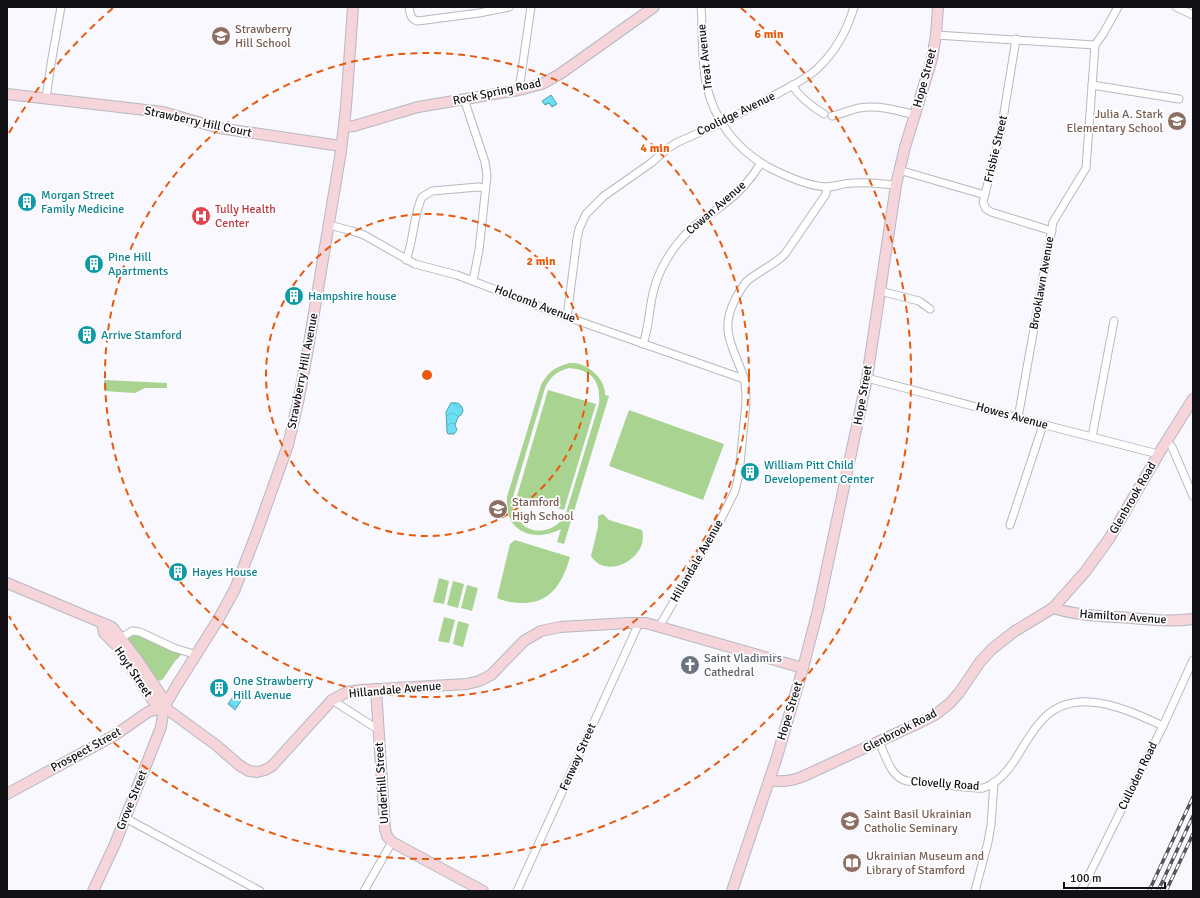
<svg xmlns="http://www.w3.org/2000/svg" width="1200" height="898" viewBox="0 0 1200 898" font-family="Signika,sans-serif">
	<defs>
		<pattern id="water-waves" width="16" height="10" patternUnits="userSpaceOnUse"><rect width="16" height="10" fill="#6be0f5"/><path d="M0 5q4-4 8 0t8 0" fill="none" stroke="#5cbfd1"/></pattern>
	</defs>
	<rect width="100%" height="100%" fill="#f8f8fe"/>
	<g fill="#a9d390" fill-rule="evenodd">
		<path d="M 569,363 C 573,363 578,363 582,365 C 593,369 606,382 605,395 L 609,396 L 564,544 L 557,542 L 561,529 C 540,540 512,537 507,509 C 507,505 507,501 507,497 L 541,385 C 549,371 554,368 569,363 ZM 569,368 C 592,370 601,381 599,404 L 566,513 C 563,519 559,524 553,527 C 531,539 510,520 513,497 L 545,388 C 552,375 556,372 569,368 Z"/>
		<path d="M 104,380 L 167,383 L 167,388 L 145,388 L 135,393 L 104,391 Z"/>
		<path d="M 548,390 L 596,404 L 564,510 L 517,496 Z"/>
		<path d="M 629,410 L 724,444 L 703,500 L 609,466 Z"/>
		<path d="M 603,514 L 609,520 L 642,530 C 650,558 606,581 591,556 L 598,527 L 598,516 Z"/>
		<path d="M 515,540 L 570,557 C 563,582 551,604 521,603 C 513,603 504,601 497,598 L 510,544 Z"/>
		<path d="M 439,578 L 449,581 L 444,604 L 433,602 Z"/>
		<path d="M 453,581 L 464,584 L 458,608 L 447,605 Z"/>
		<path d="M 467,585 L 478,588 L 472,611 L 461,608 Z"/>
		<path d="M 444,617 L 455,620 L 449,643 L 438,641 Z"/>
		<path d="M 458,621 L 469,624 L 463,647 L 453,644 Z"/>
		<path d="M 134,634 L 182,654 L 175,661 L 163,679 L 160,681 L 153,677 L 127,638 Z"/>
	</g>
	<g fill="url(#water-waves)" stroke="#50a2b2">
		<path d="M 551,95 L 557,104 L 552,107 L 549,103 L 545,105 L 542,101 Z"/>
		<path d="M 451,403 C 458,402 462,404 463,411 L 461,415 L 458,417 L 455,425 L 457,430 L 454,434 L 448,434 L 447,431 L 446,412 Z"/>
		<path d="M 237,691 L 244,696 L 235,710 L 228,704 Z"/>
	</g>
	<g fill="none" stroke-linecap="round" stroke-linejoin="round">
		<defs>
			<g id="street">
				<path d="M 409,7 C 410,14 411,20 418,21 L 479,13 L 509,7"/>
				<path d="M 701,7 C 703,32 701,58 706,83 C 714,121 737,151 772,169 C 788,177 808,186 826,187 C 835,187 844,183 853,183 C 867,182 882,184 896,185"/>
				<path d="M 1176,7 L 1193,15"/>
				<path d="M 936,35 L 1095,45"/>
				<path d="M 1016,39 L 1001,131 L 983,202 L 986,209 L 991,212 L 1052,231"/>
				<path d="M 792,85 C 800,98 811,106 824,114"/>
				<path d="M 1092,85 L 1179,99"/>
				<path d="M 519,90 L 531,7"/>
				<path d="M 46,98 L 51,64 L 61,7"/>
				<path d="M 464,99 L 485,162 L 487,176 L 479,250 L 473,281"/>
				<path d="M 832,116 C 841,114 850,110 859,108 C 878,105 897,110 915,115"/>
				<path d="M 899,170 L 985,195"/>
				<path d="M 329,225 L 352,231 L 364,235 L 415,264 L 457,275 L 567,317 L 744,379"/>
				<path d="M 406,260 C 414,240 413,216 422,197 L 432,191 L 478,187 L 485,188"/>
				<path d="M 880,291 L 919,301 L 930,309"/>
				<path d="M 567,317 L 577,239 L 579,229 L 586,214 L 604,196 L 651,163 L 667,149 L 676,143 C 710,128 743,113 775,95 C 789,87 805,80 817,69 C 835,52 847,31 854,7"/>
				<path d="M 643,344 C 649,327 649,310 653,293 C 658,270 673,246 690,230 C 700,220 713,213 724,204 C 739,193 751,179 761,163"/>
				<path d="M 867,378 L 1018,418 L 1158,454"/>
				<path d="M 1018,418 L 1053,222 L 1086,168 L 1095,45 L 1103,34 L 1118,7"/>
				<path d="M 1092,437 L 1114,321"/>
				<path d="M 1166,441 L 1172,447 L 1193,496"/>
				<path d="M 1010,525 L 1043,425"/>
				<path d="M 659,627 L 716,529 L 735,491 L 739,474 L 746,403 C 746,394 746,386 744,378 C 735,350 719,332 734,302 C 737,295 742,287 747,281 C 759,271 774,265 785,254 L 826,194 L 827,187"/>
				<path d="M 121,638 L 132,631 L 140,632 L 174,648 L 197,655"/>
				<path d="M 332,700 L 379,730"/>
				<path d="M 879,742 C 886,756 890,777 907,781 C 926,783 945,785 965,787 C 970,787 978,789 983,788 C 997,784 1009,770 1016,758 C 1025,744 1033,728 1046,716 C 1079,686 1128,710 1163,726"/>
				<path d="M 126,817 L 131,821 L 260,891"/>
				<path d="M 364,891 L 392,842"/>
				<path d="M 517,891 L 639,623"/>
				<path d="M 975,891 L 988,842 L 991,825 L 994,782"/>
				<path d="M 1081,891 L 1163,726 L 1193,660"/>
			</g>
			<g id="secondary">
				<path d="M 7,94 L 163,112 L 219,128 L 341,146"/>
				<path d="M 344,127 L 354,126 L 418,107 L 519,90 L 542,84 L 560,74 L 654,7"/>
				<path d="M 7,583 L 112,627 L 136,658 L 163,698 L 164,707 L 161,727 L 115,844 L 93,891"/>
				<path d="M 1053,608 C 1079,616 1105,616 1132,618 C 1152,620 1172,622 1193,619"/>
				<path d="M 102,623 L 104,633 L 118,647 L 153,701 L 164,707 L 216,745 L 239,765 L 249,771 L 257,772 L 265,770 L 272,766 L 332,700 L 347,692 L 361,690 L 467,684 L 479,681 L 491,675 L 524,641 L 541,631 L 560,627 L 628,623 L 646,623 L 803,668"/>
				<path d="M 376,689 L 385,829 L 387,836 L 392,842 L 483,891"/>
				<path d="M 164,707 L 177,685 L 218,620 L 235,589 L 257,532 L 288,445 L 299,398 L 308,349 L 341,151 L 346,107 L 353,7"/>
				<path d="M 769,780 C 782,783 792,781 804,776 L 921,722 L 935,715 L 950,703 L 959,693 L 980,662 L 992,649 L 1015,631 L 1053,608 L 1085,572 L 1109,539 L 1161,450 L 1193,399"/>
				<path d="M 7,794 L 115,735 L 148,712 L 164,707"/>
				<path d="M 732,891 L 776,760 L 803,668 L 818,610 L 867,378 L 896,185 L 905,147 L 932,59 L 936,35 L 938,7"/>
			</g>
		</defs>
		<use href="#street" stroke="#b8b8c2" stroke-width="9"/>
		<use href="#secondary" stroke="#b8b8c2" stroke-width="12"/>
		<use href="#street" stroke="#fff" stroke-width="7"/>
		<use href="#secondary" stroke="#f5d4da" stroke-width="10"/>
		<defs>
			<g id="rail">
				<path d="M 1149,891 L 1193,797"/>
				<path d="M 1158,891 L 1193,816"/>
				<path d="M 1166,891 L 1193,834"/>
			</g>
		</defs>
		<use href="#rail" stroke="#545458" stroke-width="3.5"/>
		<use href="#rail" stroke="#fff" stroke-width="2" stroke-dasharray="6" stroke-linecap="butt"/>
	</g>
	<g fill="none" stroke="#e8590c" stroke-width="2" stroke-dasharray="7 5">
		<circle cx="427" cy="375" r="161"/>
		<circle cx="427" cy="375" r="322"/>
		<path d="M9 133A483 483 0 0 1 113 8M741 8A483 483 0 1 1 9 616"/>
	</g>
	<defs>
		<symbol id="school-disc" viewBox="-11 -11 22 22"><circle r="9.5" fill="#8d6e63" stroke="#fff"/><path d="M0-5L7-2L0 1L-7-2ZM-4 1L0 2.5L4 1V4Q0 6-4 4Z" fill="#fff"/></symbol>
		<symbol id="building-disc" viewBox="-11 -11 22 22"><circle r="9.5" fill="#0f9aa8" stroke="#fff"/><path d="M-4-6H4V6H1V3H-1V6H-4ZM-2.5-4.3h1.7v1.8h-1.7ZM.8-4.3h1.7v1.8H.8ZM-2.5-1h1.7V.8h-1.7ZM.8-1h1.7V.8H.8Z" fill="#fff"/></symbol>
		<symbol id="hospital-disc" viewBox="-11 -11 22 22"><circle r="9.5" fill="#e0444e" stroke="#fff"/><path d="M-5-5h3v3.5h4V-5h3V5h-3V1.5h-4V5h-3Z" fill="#fff"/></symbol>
		<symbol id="church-disc" viewBox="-11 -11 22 22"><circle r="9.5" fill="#6b7280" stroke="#fff"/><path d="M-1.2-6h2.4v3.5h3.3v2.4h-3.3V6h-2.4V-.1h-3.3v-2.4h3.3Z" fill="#fff"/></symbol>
		<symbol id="university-disc" viewBox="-11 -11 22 22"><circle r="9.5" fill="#8d6e63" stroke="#fff"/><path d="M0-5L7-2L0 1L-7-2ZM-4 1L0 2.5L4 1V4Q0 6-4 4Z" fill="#fff"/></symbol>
		<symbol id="library-disc" viewBox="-11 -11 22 22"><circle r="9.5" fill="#8d6e63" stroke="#fff"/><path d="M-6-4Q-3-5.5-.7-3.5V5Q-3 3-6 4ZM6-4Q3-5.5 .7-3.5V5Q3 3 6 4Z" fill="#fff"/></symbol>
	</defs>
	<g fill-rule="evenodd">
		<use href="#school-disc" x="210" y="25" width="22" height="22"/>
		<use href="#school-disc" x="1166" y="110" width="22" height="22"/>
		<use href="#building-disc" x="16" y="191" width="22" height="22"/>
		<use href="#hospital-disc" x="190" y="205" width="22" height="22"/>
		<use href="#building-disc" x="83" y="253" width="22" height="22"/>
		<use href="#building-disc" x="283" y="285" width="22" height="22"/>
		<use href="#building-disc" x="76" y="324" width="22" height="22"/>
		<use href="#building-disc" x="739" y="461" width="22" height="22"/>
		<use href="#school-disc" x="487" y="498" width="22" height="22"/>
		<use href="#building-disc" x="167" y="561" width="22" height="22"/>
		<use href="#church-disc" x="679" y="654" width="22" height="22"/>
		<use href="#building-disc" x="208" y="677" width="22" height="22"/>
		<use href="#university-disc" x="839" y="810" width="22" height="22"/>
		<use href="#library-disc" x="841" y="852" width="22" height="22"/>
	</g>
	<g text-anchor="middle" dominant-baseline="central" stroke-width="3.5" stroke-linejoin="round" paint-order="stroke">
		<g font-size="12" fill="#785e54" stroke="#fff" text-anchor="start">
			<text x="235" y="29">Strawberry<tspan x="235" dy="14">Hill School</tspan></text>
			<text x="1163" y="114" text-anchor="end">Julia A. Stark<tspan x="1163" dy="14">Elementary School</tspan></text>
			<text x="512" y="502">Stamford<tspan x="512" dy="14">High School</tspan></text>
			<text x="864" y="814">Saint Basil Ukrainian<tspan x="864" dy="14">Catholic Seminary</tspan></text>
			<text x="866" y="856">Ukrainian Museum and<tspan x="866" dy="14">Library of Stamford</tspan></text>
		</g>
		<g font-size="12" fill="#121216" stroke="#fff">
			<text transform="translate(705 57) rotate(-96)">Treat Avenue</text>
			<text transform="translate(925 78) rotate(-75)">Hope Street</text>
			<text transform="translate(497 92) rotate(-12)">Rock Spring Road</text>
			<text transform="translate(736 114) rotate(-26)">Coolidge Avenue</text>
			<text transform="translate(198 122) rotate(12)">Strawberry Hill Court</text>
			<text transform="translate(996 149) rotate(-77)">Frisbie Street</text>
			<text transform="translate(716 208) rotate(-41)">Cowan Avenue</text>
			<text transform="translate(1042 283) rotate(-80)">Brooklawn Avenue</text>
			<text transform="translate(535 304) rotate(21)">Holcomb Avenue</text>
			<text transform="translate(303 371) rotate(-79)">Strawberry Hill Avenue</text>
			<text transform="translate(863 395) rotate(-80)">Hope Street</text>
			<text transform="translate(1012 416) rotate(15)">Howes Avenue</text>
			<text transform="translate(1133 498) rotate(-60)">Glenbrook Road</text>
			<text transform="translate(697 561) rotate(-60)">Hillandale Avenue</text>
			<text transform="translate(1123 617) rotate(4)">Hamilton Avenue</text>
			<text transform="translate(133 672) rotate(56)">Hoyt Street</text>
			<text transform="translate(395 690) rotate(-5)">Hillandale Avenue</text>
			<text transform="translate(790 711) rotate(-73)">Hope Street</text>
			<text transform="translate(900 731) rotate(-27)">Glenbrook Road</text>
			<text transform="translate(86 750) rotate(-29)">Prospect Street</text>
			<text transform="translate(578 757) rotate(-66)">Fenway Street</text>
			<text transform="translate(1138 776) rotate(-64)">Culloden Road</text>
			<text transform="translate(382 783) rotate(-94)">Underhill Street</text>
			<text transform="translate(945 784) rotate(4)">Clovelly Road</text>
			<text transform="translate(132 800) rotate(-68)">Grove Street</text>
		</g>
		<g font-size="12" fill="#0d838f" stroke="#fff" text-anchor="start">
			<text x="41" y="195">Morgan Street<tspan x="41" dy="14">Family Medicine</tspan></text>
			<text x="108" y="257">Pine Hill<tspan x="108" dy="14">Apartments</tspan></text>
			<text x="308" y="296">Hampshire house</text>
			<text x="101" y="335">Arrive Stamford</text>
			<text x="764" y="465">William Pitt Child<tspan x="764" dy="14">Developement Center</tspan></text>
			<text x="192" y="572">Hayes House</text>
			<text x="233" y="681">One Strawberry<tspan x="233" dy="14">Hill Avenue</tspan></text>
		</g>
		<g font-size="12" fill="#be3a42" stroke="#fff" text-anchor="start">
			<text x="215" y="209">Tully Health<tspan x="215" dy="14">Center</tspan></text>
		</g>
		<g font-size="12" fill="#5b616d" stroke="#fff" text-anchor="start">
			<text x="704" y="658">Saint Vladimirs<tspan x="704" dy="14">Cathedral</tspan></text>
		</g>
	</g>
	<circle cx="427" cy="375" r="6" fill="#e8590c" stroke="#fff" stroke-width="2"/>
	<g font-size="12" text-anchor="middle" font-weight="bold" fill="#e8590c" stroke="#fff" stroke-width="3.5" stroke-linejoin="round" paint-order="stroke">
		<text x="769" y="38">6 min</text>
		<text x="655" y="152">4 min</text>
		<text x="541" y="265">2 min</text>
	</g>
	<rect width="1200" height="898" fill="none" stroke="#121216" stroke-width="16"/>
	<path d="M1064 882v6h101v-6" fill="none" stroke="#121216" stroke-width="2"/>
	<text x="1070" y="882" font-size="12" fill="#121216" stroke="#ffffff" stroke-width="3" paint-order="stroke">100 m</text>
</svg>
